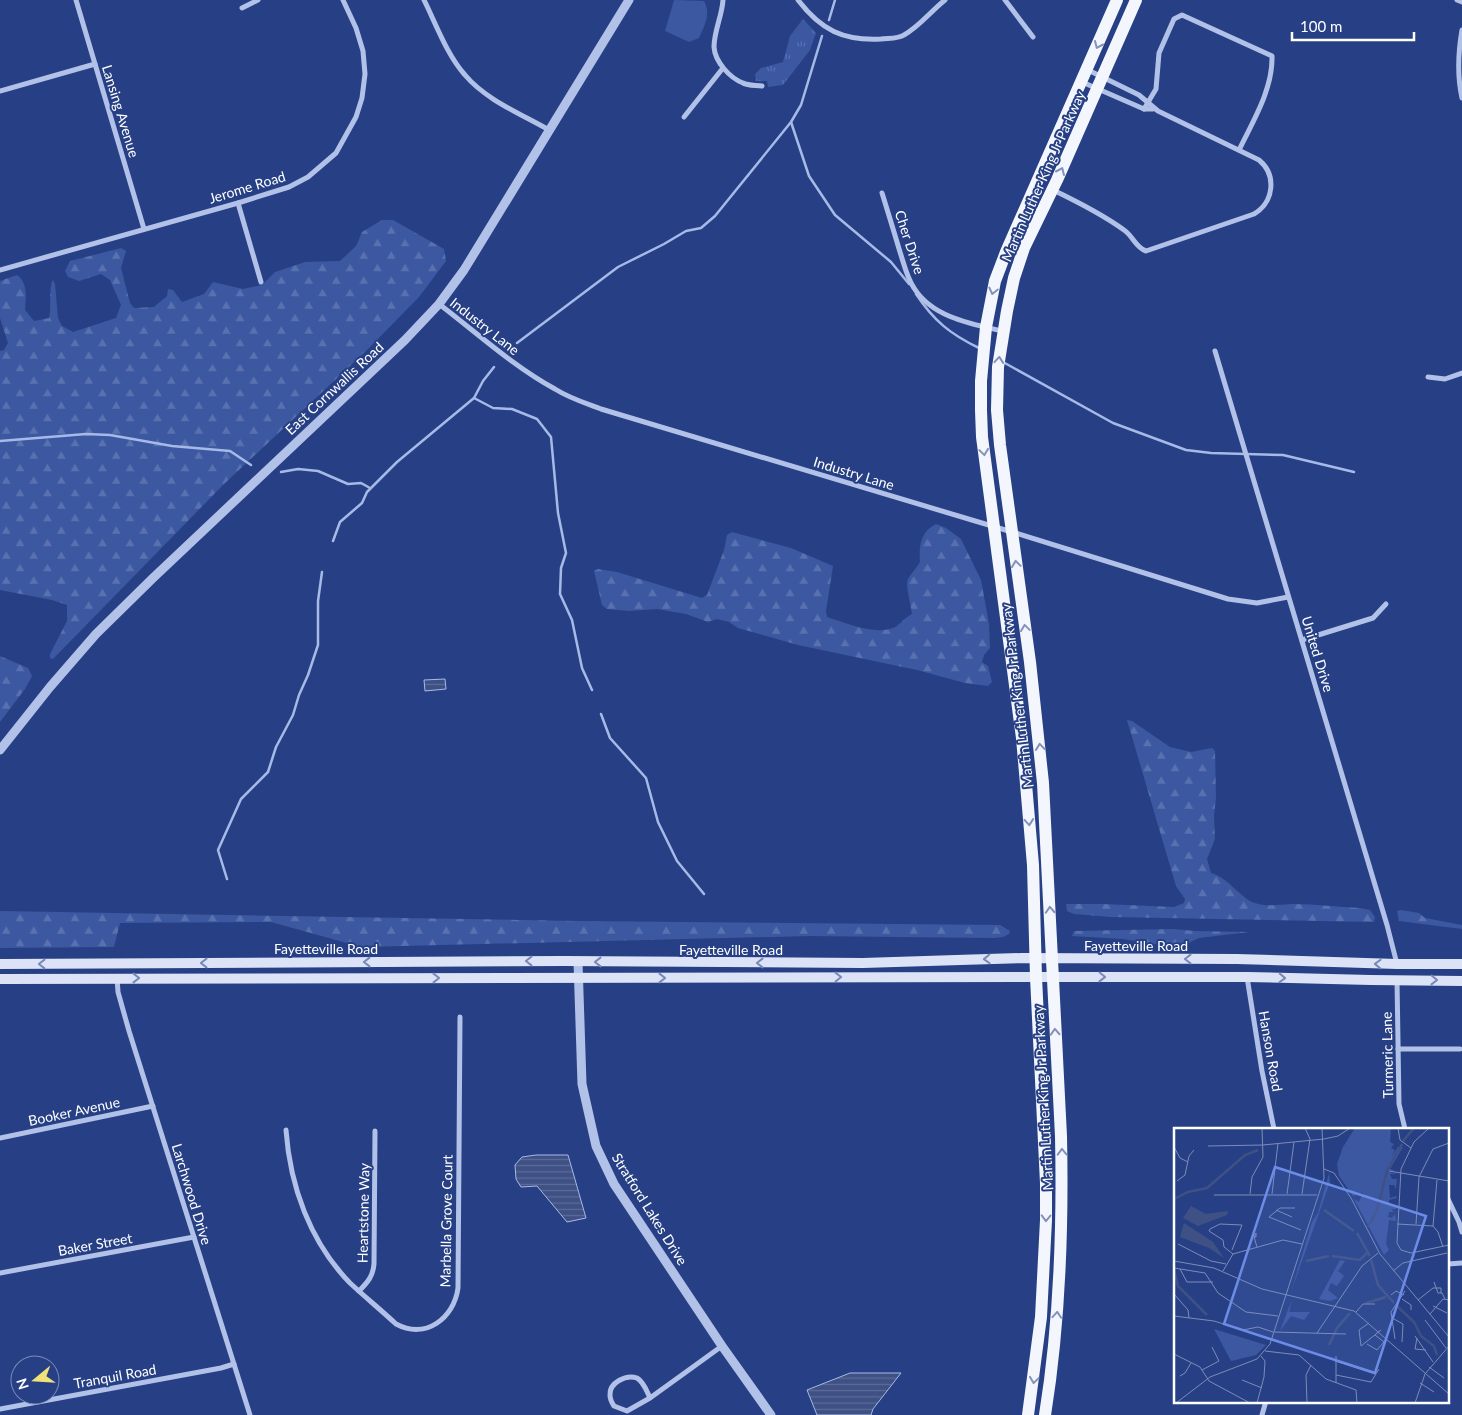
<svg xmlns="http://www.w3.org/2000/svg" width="1462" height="1415" viewBox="0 0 1462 1415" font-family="Lato,sans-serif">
	<defs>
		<pattern id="forest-firs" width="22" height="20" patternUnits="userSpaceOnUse" patternTransform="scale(1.25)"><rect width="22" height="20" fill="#3c58a1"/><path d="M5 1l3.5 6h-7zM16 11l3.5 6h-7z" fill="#5971af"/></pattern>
		<pattern id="park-tufts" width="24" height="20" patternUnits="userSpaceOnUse" patternTransform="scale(1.25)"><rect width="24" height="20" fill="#3c58a1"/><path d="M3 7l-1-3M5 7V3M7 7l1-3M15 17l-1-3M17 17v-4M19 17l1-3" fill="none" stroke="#5971af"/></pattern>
		<pattern id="water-rules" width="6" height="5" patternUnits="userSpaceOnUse" patternTransform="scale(1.25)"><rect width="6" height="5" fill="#3f5184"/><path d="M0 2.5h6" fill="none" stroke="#5c6b96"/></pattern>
	</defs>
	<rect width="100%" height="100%" fill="#274085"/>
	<g fill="url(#forest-firs)">
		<path d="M 382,220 L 393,220 L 444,249 L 446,261 L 419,297 L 368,349 L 223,485 L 53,659 L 50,658 L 50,654 L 67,621 L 67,605 L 52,600 L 0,590 L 0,351 L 4,350 L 8,343 L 0,318 L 0,281 L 17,275 C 28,283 26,297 25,310 L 34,321 L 49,318 C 52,307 48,288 53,280 L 55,284 L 58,318 L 62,326 L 73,332 L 116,318 L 121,305 L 110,280 L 101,274 L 79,281 L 68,277 L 65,271 L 70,261 L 121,248 L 126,251 L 121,268 L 130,303 L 134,308 L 154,307 L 167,296 L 168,289 L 173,290 L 182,302 L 204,294 L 213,282 L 243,289 L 262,285 L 275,272 L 305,262 L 340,261 L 356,246 L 362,232 Z"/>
		<path d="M 936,524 L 946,528 L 961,539 L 981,580 L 989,624 L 990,648 L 984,655 L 982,662 L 988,666 L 992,682 L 988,686 L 965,683 L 917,670 L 798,645 L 738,628 L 729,622 L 717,619 L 708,622 L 686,614 L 657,609 L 629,611 L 607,609 L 602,605 L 594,571 L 598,569 L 617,572 L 702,598 L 707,595 L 724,550 L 727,535 L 732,532 L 791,548 L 833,566 L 826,611 L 827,617 C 846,623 873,635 893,628 C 899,626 905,617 912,614 C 911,605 905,585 908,579 C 911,573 917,568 920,562 C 919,546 920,532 936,524 Z"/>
		<path d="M 0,656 L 28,668 L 32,676 L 25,689 L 0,722 Z"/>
		<path d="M 1127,720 L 1132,721 L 1170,747 L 1191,752 L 1212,748 L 1215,751 L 1216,797 L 1214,816 L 1215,839 L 1207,859 L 1211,873 C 1228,878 1237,894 1252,902 C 1265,908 1281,904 1294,904 C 1316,904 1338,907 1360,908 L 1370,910 L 1375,917 L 1374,922 L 1111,917 L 1074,914 L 1067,911 L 1066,904 L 1103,904 L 1174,907 L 1184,903 L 1185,899 L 1176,886 Z"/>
		<path d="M 1401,910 L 1419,913 L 1425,918 L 1462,925 L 1462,929 L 1399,921 L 1397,911 Z"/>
		<path d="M 0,911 L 577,921 L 1000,925 L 1010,931 L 1009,934 L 1003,937 L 994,938 L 809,936 L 361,947 L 271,922 L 120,923 L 114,947 L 0,948 Z"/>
		<path d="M 1172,929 L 1196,931 L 1249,932 L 1199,938 L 1186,944 L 1152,944 L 1123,939 L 1072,936 L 1074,931 Z"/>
	</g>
	<path fill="url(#park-tufts)" d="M 803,19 L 816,33 L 810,50 L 783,85 L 768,87 L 767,81 L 756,81 L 755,74 L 761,68 L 783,62 L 790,36 Z"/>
	<path fill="#3c58a1" d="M 674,0 L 704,1 C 711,14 705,25 699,38 L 689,42 L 665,31 Z"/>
	<g fill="url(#water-rules)" stroke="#a6bae8">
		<path d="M 445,679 L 446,689 L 425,691 L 424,680 Z"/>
		<path d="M 536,1155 L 568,1155 L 586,1218 L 567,1222 L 537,1186 L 521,1187 L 516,1179 L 515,1165 L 522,1157 Z"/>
		<path d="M 850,1373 L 901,1373 L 873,1409 L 871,1415 L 817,1415 L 807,1390 Z"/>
	</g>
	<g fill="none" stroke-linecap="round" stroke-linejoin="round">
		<g stroke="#a6bae8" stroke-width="2.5">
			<path d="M 829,20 L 835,0"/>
			<path d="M 791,122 L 809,176 L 835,215 L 891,262 L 909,284"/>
			<path d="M 916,294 C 934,321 950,334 979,348"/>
			<path d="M 517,343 L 618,267 L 664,244 L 686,231 L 701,228 L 715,216 L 791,122 L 801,105 L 822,36"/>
			<path d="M 1003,362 L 1113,423 L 1186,450 L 1211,453 L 1283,455 L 1354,472"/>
			<path d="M 474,398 L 493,408 L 512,409 L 537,419 L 551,437 L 558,513 L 566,553 L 561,568 L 560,594 L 572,620 L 582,668 L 592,690"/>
			<path d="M 0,441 L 86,434 L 110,435 L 172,446 L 230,451 L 251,465"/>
			<path d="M 281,472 L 298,469 L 318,471 L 348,484 L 361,483 L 370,488"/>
			<path d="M 333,541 L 340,522 L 362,503 L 367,492 L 397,462 L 474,398 L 483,381 L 494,367"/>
			<path d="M 601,714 L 610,738 L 646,778 L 658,822 L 677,861 L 704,894"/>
			<path d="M 227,879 L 218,850 L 241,799 L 268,772 L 276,747 L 293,715 L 299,695 L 308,675 L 318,645 L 318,601 L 322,572"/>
		</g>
		<g stroke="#b2c1e8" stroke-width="5">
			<path d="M 76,0 L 144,229"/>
			<path d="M 424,0 C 436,24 447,55 465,75 C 486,100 521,114 549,130"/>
			<path d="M 723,0 C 722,16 714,31 714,47 C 715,62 730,78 743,83 C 748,86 756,85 762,86"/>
			<path d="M 798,0 C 821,30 843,41 881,39 C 888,38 898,39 904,35 C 919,27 931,11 945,0"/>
			<path d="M 1005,0 L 1033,37"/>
			<path d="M 1457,0 L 1462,2"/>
			<path d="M 242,8 L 258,0"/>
			<path d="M 1462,30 C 1458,53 1457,75 1462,98"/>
			<path d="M 1082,82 L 1144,109 L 1153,109"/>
			<path d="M 0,91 L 95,64"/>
			<path d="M 1144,109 L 1156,89 L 1159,53 L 1174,19 L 1182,15 L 1272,56 C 1273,89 1253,121 1239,150"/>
			<path d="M 684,117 L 723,68"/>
			<path d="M 1053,190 C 1078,202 1102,214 1124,230 C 1133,236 1136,248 1146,251 L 1254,214 C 1274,202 1277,175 1259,160 L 1158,111 L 1139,95 L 1088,70"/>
			<path d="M 882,193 C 888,212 894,232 900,252 C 904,264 907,278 914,288 C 932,317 971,324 1002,331"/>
			<path d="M 238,203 L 261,282"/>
			<path d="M 0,270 L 238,203 L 289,187 L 308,177 L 336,153 L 356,117 L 362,98 L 365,74 L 363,51 L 356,28 L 343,0"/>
			<path d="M 439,304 C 477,333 513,366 555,389 C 569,398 585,403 601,409 L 1012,532 L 1228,599 L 1257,603 L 1288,597"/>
			<path d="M 1215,351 L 1387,925 L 1397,964"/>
			<path d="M 1428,377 L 1445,379 L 1462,373"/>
			<path d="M 1302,640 L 1373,618 L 1386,604"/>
			<path d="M 1247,977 L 1262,1071 L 1274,1129"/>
			<path d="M 117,978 L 118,992 L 129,1031 L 250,1415"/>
			<path d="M 1397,980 L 1399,1104 L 1405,1129"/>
			<path d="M 1398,1049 L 1460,1049"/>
			<path d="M 286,1130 C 290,1186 310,1242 350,1283 C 365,1297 381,1310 396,1324 C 426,1340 454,1318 458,1288 L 460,1017"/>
			<path d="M 0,1138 L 153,1106"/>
			<path d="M 1448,1199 L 1459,1222 L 1462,1232"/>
			<path d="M 1448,1264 L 1462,1263"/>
			<path d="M 0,1273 L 194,1237"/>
			<path d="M 359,1291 C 368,1282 373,1276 374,1264 L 375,1131"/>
			<path d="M 650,1398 C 647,1392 644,1382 637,1378 C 626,1374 609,1383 610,1395 C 610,1399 612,1403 614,1406 L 627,1411 L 650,1398 L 722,1346"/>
			<path d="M 0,1409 L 221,1368 L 234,1364"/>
			<path d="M 1262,1415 L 1266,1401"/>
		</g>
		<g stroke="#b2c1e8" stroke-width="9">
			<path d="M 0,750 L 50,687 L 96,634 L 153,578 L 405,340 L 439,304 L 464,270 L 629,0"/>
			<path d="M 578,962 L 582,1084 L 596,1146 L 614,1184 L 722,1346 L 771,1415"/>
		</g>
		<g stroke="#dce3f7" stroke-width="10">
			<path d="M 0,964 L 564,961 L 863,963 L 1022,958 L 1237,959 L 1397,964 L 1462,964"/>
			<path d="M 0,979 L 1068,977 L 1247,977 L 1371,980 L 1462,981"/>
		</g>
		<g stroke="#f4f6fe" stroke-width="12">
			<path d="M 1028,1415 L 1041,1317 L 1046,1220 L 1046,1183 L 1036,977 L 1033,865 L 1022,738 L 982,437 L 981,410 L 981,381 L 986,327 L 995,281 L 1006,252 L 1117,0"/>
			<path d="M 1045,1415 C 1060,1322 1063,1229 1061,1136 L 1043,783 L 1030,662 L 1000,445 L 997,410 L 998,367 L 1007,311 L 1014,278 L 1024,248 L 1057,180 L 1136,0"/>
		</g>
	</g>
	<defs><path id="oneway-chevron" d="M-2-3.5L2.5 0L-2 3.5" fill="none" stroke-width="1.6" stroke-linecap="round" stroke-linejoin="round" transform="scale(1.25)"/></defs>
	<g stroke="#8392bb">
		<use href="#oneway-chevron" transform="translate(1098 45) rotate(114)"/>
		<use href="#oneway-chevron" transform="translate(1061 171) rotate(-66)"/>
		<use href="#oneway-chevron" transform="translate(993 291) rotate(103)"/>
		<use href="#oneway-chevron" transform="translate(999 360) rotate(-85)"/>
		<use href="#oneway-chevron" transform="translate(984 452) rotate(82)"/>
		<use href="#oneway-chevron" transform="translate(1016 564) rotate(-98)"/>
		<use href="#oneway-chevron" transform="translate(1025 628) rotate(-98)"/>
		<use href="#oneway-chevron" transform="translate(1040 747) rotate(-96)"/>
		<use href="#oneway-chevron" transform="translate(1029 822) rotate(85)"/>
		<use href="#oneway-chevron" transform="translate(1050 910) rotate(-93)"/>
		<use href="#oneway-chevron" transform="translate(1055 1032) rotate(-93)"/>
		<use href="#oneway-chevron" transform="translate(1062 1152) rotate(-91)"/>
		<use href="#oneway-chevron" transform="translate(1046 1218) rotate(91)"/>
		<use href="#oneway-chevron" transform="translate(1057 1315) rotate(-86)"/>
		<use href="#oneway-chevron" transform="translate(1034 1380) rotate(98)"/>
	</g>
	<g stroke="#7889b8">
		<use href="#oneway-chevron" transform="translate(987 959) rotate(178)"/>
		<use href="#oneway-chevron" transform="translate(1188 959) rotate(-180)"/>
		<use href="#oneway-chevron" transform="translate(529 961) rotate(180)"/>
		<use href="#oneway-chevron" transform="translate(367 962) rotate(180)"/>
		<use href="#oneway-chevron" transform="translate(598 962) rotate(-180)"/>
		<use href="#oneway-chevron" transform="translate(204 963) rotate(180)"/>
		<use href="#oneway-chevron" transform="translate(760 963) rotate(-180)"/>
		<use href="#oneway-chevron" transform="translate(42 964) rotate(180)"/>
		<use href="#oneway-chevron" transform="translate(1378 964) rotate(-178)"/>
		<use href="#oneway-chevron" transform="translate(838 977) rotate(-1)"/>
		<use href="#oneway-chevron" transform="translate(1102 977) rotate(1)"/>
		<use href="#oneway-chevron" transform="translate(136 978)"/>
		<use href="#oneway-chevron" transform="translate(436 978)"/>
		<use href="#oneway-chevron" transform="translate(662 978)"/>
		<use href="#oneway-chevron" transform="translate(1282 978) rotate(2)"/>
		<use href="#oneway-chevron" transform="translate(1434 980) rotate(1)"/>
	</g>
	<g text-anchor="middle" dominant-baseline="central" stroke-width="4" stroke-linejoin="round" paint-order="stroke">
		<g font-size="14" fill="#fff" stroke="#274085">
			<text transform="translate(121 111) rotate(73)">Lansing Avenue</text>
			<text transform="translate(1043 176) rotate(-66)">Martin Luther King Jr Parkway</text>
			<text transform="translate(247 187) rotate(-17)">Jerome Road</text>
			<text transform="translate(910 242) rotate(72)">Cher Drive</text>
			<text transform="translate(485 326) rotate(38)">Industry Lane</text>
			<text transform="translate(334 388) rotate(-43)">East Cornwallis Road</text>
			<text transform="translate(854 473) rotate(17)">Industry Lane</text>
			<text transform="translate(1318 654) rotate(73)">United Drive</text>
			<text transform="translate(1017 696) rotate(-97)">Martin Luther King Jr Parkway</text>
			<text x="1136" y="945">Fayetteville Road</text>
			<text x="326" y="948">Fayetteville Road</text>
			<text x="731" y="949">Fayetteville Road</text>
			<text transform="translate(1271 1051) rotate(80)">Hanson Road</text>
			<text transform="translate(1387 1055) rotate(-91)">Turmeric Lane</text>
			<text transform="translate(1043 1098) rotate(-93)">Martin Luther King Jr Parkway</text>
			<text transform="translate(74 1111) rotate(-12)">Booker Avenue</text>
			<text transform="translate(192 1194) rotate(73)">Larchwood Drive</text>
			<text transform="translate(650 1209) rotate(58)">Stratford Lakes Drive</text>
			<text transform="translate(363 1213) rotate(-89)">Heartstone Way</text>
			<text transform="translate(446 1221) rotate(-89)">Marbella Grove Court</text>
			<text transform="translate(95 1244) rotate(-10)">Baker Street</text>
			<text transform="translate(115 1376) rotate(-10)">Tranquil Road</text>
		</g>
	</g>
	<g transform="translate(1174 1128)">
		<rect width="275" height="275" fill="#274085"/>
		<path d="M 181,0 L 217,0 L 216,14 L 220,16 L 217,20 L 221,22 L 217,30 L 224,19 L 229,19 L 216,41 L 221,43 L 211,43 L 223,46 L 216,46 L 218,51 L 223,51 L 222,61 L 220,57 L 215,57 L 216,70 L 222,68 L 223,70 L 215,72 L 215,77 L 222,77 L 222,81 L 217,81 L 220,84 L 215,84 L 214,89 L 218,90 L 221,86 L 222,93 L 215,92 L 212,116 L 215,122 L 210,127 L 180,71 L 185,74 L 189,65 L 179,68 L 165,48 L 163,36 L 169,19 ZM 155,45 L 156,54 L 117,164 L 138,94 L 144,85 ZM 166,132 L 171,133 L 164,143 L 170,148 L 163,158 L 157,155 L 154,162 L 164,170 L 156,173 L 145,171 ZM 118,171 L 115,184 L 136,184 L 130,192 L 117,188 L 106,203 Z" fill="#3c58a1"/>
		<path d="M 40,201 L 92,217 L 82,227 L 57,233 Z" fill="#3c58a1"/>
		<path d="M 17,78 L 32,86 L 54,83 L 53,87 L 24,98 L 9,90 ZM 10,95 L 39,114 L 50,130 L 35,120 L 6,109 Z" fill="#3f5184"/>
		<path fill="none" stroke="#3f5184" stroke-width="2.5" d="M 229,13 L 240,0M 0,71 L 14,64 L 33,60 L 71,27 L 84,22M 150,82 L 180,103M 194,99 L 203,82 L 213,43 L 228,16M 183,105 L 196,128M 158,128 L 186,132 L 193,125M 197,132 L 204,157 L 220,175M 132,133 L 155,128M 0,142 L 4,158 L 33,187M 192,175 L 212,169M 222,177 L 240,194 L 247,208 L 260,218 L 263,227M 155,217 L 163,200 L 176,185"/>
		<path fill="none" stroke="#7d8cb6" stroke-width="1" d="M 224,0 L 226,12 L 237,20M 255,0 L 240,14 L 227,41 L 223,115 L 227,122 L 237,125 L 275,117M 150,11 L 164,8 L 176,0M 34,18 L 89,17 L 150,11M 0,19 L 6,30 L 14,34M 150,41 L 160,45 L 177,70 L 206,126 L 275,209M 215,43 L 275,53M 3,53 L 11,47 L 15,28 L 20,22M 76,66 L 78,49 L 89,29 L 88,0M 98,66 L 104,15M 113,66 L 120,14M 128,66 L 136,11 L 131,0M 40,67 L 143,67M 121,80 L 106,80 L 95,89 L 127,102M 102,82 L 118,89M 223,96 L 259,98 L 264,104 L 269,119M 242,96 L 245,49 L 259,21 L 275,15M 259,98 L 263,52M 80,109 L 82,105 L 82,109 L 80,109 L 83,119M 4,116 L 37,133 L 52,136M 58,122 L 68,97 L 46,96 L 36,101 L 35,103 L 49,112 L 50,119 L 59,126M 0,133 L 40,140 L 88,161 L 180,183 L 275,266M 0,140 L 31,145 L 44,165 L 72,184 L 104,188M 6,141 L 13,154 L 39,154M 49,143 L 59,126 L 109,112 L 128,116M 219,143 L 229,135 L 273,125M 260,154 L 264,165 L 268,165 L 271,171M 0,166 L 14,182 L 15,190M 217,167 L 222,163 L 230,167M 228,171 L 237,177 L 237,182M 244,172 L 259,160 L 267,160 L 267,165M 259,178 L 273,185M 182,184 L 189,176 L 201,176M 256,186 L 269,171 L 275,172M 0,188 L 40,193 L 69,202 L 84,199 L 99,204M 220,191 L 229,196 L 228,214M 251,192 L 272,220M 195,195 L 185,202 L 187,218 L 207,202M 100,204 L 172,206M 143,205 L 188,138 L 204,125M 241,208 L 259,234M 243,210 L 241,221 L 252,222M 221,211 L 217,184 L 231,163M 193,216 L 203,222 L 210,214 L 201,207M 91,223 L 125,227 L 152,251 L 182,262 L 183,275M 0,226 L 26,239 L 35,253 L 76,275M 161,233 L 201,246M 255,239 L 270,250M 28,242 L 45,233 L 38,219M 162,247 L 197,254 L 205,241M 6,248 L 11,245 L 17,235M 68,252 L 88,260M 162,255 L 162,228M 246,255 L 260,264M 2,275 L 36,249 L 83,231 L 96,216 L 150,50 L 148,0M 83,275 L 90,249 L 91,233 L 87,228M 133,275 L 132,247 L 137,237M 241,275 L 251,246 L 275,218"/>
		<path fill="#6c8ce6" fill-opacity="0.15" stroke="#6c8ce6" stroke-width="2.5" d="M 101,39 L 252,88 L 201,245 L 50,196 Z"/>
		<rect width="275" height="275" fill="none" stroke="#fff" stroke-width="2.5"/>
	</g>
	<g transform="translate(35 1380) rotate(252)"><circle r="24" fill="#274085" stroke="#7d8cb6"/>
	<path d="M0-4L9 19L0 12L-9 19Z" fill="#f0e278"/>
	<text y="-8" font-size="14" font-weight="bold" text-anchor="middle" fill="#ffffff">N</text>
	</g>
	<path d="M1292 32v8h122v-8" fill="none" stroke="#ffffff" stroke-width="2.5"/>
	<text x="1300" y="32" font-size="15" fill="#ffffff" stroke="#274085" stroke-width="4" paint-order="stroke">100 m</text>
</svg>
